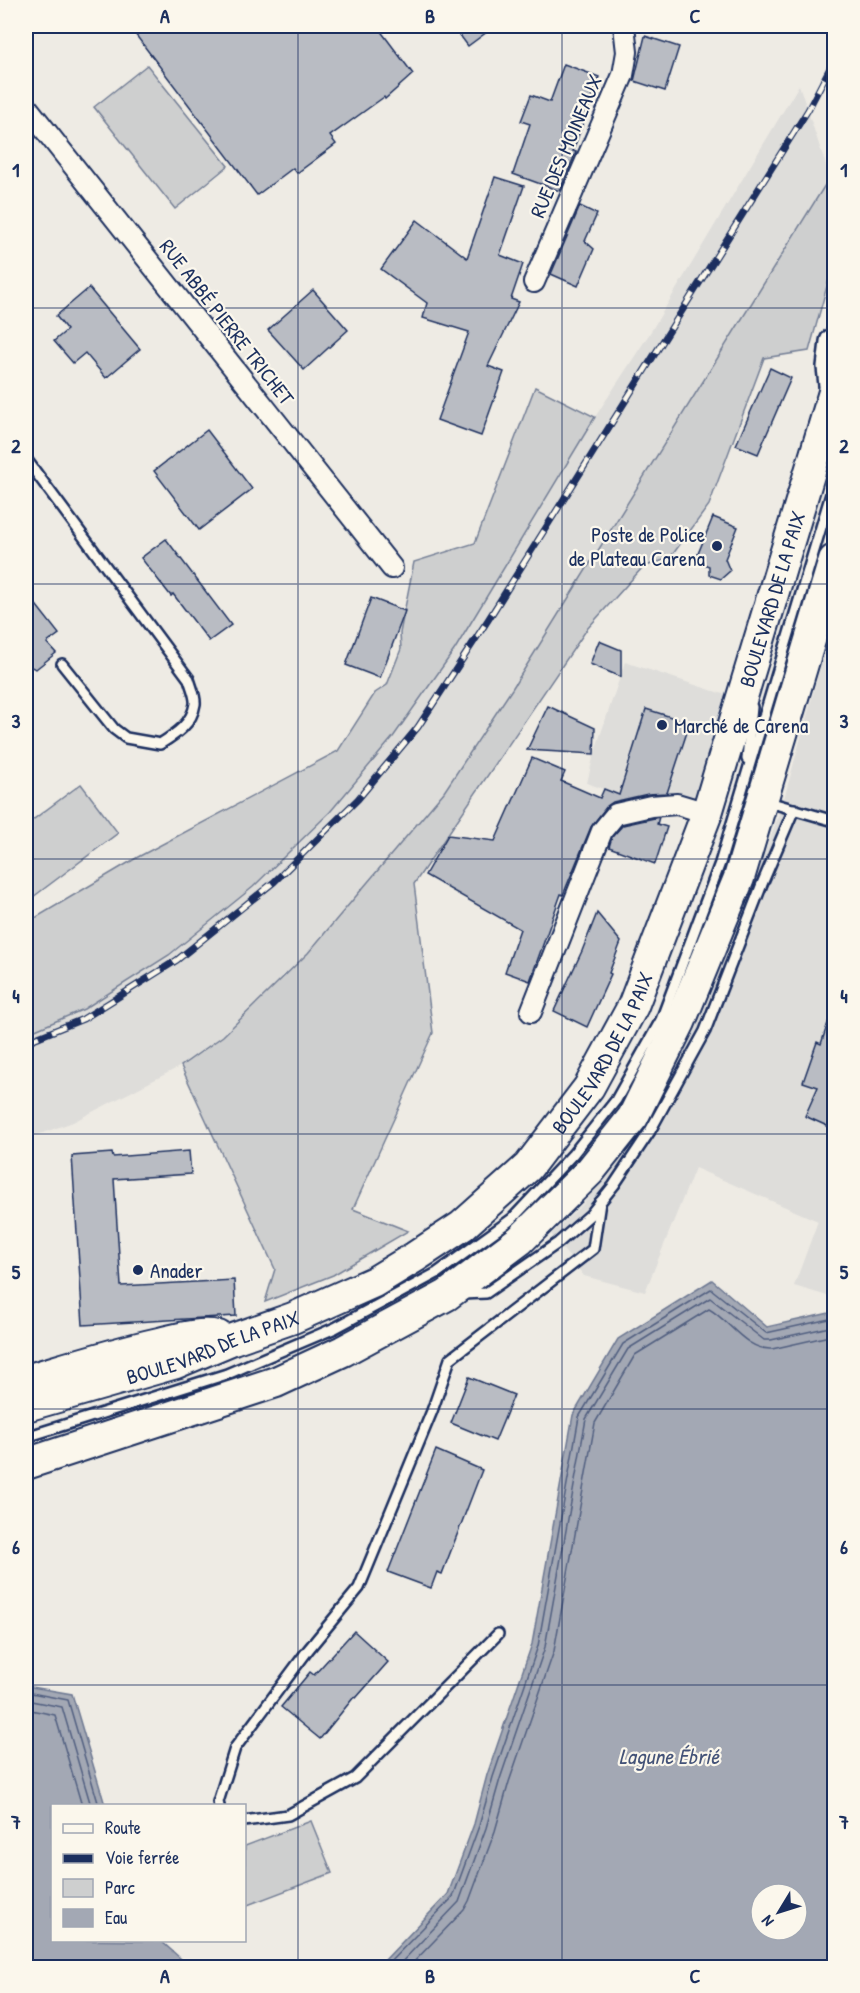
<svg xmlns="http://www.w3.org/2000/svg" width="860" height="1993" viewBox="0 0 860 1993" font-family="'Patrick Hand',sans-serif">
	<rect width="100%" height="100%" fill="#eeebe4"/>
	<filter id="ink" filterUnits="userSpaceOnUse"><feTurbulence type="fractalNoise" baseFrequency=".0167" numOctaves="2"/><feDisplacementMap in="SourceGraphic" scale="12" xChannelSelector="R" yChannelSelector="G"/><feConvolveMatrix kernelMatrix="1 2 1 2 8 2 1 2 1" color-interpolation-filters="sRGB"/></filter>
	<g filter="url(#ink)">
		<g fill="#deddda">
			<path d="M 799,85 L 830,177 L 512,689 L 444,792 L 308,953 L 223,1036 L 181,1066 L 73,1122 L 26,1139 L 26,1034 L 84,1009 L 169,955 L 253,887 L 330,812 L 393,737 L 455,649 L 595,417 L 650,333 Z"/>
			<path d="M 834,618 L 834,1298 L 794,1286 L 818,1221 L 695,1168 L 645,1292 L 584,1276 L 551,1234 L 582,1205 L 607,1175 L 644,1124 L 695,1026 L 753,885 L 782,806 Z"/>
			<path d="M 625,662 L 729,696 L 691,817 L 616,794 L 587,783 L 594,754 Z"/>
		</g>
		<g fill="#cecfcf" stroke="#747f96" stroke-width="1.5">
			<path d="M 147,65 L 228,166 L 175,209 L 94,107 Z"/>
			<path d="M 830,177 L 834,193 L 834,261 L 809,351 L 764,358 L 709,505 L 670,558 L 643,567 L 587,629 L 414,884 L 433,1033 L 353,1209 L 408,1231 L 333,1275 L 265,1302 L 275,1269 L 181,1066 L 223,1036 L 308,953 L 444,792 L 512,689 Z"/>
			<path d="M 535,387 L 595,417 L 455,649 L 393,737 L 330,812 L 253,887 L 169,955 L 84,1009 L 26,1034 L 26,918 L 37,917 L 138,857 L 338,751 L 375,693 L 387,685 L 401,649 L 400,633 L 414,562 L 475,543 Z"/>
			<path d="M 81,784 L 118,833 L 33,897 L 26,887 L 26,825 Z"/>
			<path d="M 311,1821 L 332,1873 L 245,1906 L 245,1846 Z"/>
		</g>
		<g fill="#a3a8b4" stroke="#6d7892" stroke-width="1.5" fill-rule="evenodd">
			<path d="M 712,1280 L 767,1327 L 834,1312 L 834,1967 L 367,1967 L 383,1962 L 448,1894 L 474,1824 L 487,1775 L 532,1644 L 573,1415 L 618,1339 ZM 761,1894 L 797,1894 L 797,1930 L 761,1930 Z"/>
			<path d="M 26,1686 L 72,1694 L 105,1805 L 52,1806 L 52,1940 L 161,1941 L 190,1967 L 26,1967 Z"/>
		</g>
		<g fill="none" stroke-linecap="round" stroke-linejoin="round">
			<g stroke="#515f80" stroke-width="1.5">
				<path d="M 26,1692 L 68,1700 L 99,1806"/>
				<path d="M 26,1700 L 62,1707 L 91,1806"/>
				<path d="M 26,1709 L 55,1715 L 82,1806"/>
				<path d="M 384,1968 L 453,1897 L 479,1826 L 493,1777 L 538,1646 L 579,1417 L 623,1344 L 711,1289 L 766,1333 L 834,1318"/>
				<path d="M 396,1968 L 459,1902 L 486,1828 L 500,1779 L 545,1647 L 586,1419 L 628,1349 L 710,1298 L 764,1340 L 771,1340 L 834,1326"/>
				<path d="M 408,1968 L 464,1910 L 469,1901 L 495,1831 L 509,1782 L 554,1651 L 595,1423 L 635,1355 L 709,1309 C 729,1320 746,1351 772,1349 L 834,1335"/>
			</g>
		</g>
		<g fill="#b9bcc3" stroke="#1b2f5e" stroke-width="1.5">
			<path d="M 129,26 L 377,26 L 413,74 L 385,99 L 384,97 L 330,136 L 336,144 L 297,173 L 293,168 L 257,195 Z"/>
			<path d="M 453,26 L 495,26 L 468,46 Z"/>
			<path d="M 645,36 L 679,47 L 665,91 L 634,81 Z"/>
			<path d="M 564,64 L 599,77 L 573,151 L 576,152 L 560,191 L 513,174 L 530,124 L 521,121 L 531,95 L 550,102 Z"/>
			<path d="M 495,177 L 524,186 L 500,255 L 523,264 L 511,299 L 519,302 L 488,366 L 504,372 L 481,436 L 437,420 L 469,332 L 423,318 L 427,303 L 381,269 L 417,220 L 467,258 Z"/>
			<path d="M 580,206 L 597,214 L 585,241 L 594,249 L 578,286 L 551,274 Z"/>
			<path d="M 89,288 L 140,349 L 106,378 L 85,353 L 73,363 L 54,341 L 67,330 L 56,316 Z"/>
			<path d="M 313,290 L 348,330 L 304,370 L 268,330 Z"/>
			<path d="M 770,368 L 791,378 L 758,454 L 736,445 Z"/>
			<path d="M 207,430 L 252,489 L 199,530 L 154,471 Z"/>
			<path d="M 713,517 L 738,527 L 725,559 L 730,571 L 721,579 L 709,575 L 709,566 L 695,561 Z"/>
			<path d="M 166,539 L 231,625 L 209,641 L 173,594 L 171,596 L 141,558 Z"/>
			<path d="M 26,592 L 59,634 L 47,643 L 56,653 L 36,669 L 26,665 Z"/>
			<path d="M 371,598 L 405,611 L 380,678 L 346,665 Z"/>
			<path d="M 599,641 L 621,650 L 621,677 L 590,664 Z"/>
			<path d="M 548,706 L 595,728 L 594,754 L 527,750 Z"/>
			<path d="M 646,709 L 690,723 L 667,793 L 648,794 L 613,802 L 607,806 L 591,827 L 563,895 L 561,894 L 530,981 L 505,972 L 520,929 L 425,875 L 448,835 L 495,841 L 532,758 L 565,772 L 561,781 L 600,798 L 604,789 L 619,795 Z"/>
			<path d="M 659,817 L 657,824 L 667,827 L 655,864 L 609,847 L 612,837 L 623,825 Z"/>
			<path d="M 597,913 L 621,942 L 609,973 L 611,974 L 587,1027 L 554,1011 L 582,951 Z"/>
			<path d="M 831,1014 L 834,1014 L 834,1129 L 805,1116 L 818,1087 L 803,1082 L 817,1042 L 821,1044 Z"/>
			<path d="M 189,1151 L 191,1174 L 114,1179 L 121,1286 L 234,1280 L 236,1316 L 83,1325 L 72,1156 L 112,1153 L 113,1157 Z"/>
			<path d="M 469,1377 L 514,1395 L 495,1441 L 451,1423 Z"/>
			<path d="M 436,1450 L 482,1470 L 442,1574 L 437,1572 L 431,1588 L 388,1572 Z"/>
			<path d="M 354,1631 L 388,1662 L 356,1698 L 354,1697 L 320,1739 L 281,1707 L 310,1672 L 314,1675 Z"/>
		</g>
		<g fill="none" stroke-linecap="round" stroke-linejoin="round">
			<defs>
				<g id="service">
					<path d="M 26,459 L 189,679 C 191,686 196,697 195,704 C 192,724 176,734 160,744 L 126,738 L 114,729 L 62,664"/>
					<path d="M 747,759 L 752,707"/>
					<path d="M 765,801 L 834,821"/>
					<path d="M 462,1294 L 486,1293 L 558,1243 L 590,1215 L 614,1185 L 650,1131 L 705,1031 L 762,884 L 794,809"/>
					<path d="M 26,1437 L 227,1374 L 335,1328 L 437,1273 L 512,1219 L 573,1154 L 616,1100 L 661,1020 L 720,863 L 834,484"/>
					<path d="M 219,1806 L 218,1802 L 235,1748 L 308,1650 L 359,1588 L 432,1411 L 450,1359 L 593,1249 L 600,1202"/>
					<path d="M 244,1821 L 288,1815 L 355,1778 L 498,1634"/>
				</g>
				<g id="minor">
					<path d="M 26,106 L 392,568"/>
					<path d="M 534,282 L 623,75 L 627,52 L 624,26"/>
					<path d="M 531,1012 L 602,831 L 616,814 L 651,806 L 677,804 L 707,813"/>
				</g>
				<path id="secondary" d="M 834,394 L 831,367 L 834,342"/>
				<g id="primary">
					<path d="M 26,1380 C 70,1367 114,1353 159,1343 C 178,1339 198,1332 218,1336"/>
					<path id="s1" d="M 26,1406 L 176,1363 L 233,1339 L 293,1318 L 374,1282 L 415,1257 L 462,1226 L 528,1167 L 589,1087 L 633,1006 L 707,813 L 834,392"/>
					<path d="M 26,1464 L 276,1382 L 343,1351 L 447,1295 L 520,1240 L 590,1171 L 633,1117 L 680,1022 L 739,878 L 834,560"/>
				</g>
			</defs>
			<use href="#service" stroke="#1b2f5e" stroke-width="14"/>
			<use href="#minor" stroke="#1b2f5e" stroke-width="24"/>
			<use href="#secondary" stroke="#1b2f5e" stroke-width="32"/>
			<use href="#primary" stroke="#1b2f5e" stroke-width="34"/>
			<use href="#service" stroke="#fbf7ec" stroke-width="9"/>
			<use href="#minor" stroke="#fbf7ec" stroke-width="20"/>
			<use href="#secondary" stroke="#fbf7ec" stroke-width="27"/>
			<use href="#primary" stroke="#fbf7ec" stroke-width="30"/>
			<defs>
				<path id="rail" d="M 26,1042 L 83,1019 L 177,960 L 274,882 L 358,799 L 418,727 L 488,620 L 808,110 L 834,60"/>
			</defs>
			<use href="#rail" stroke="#1b2f5e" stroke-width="7"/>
			<use href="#rail" stroke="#fbf7ec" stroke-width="4.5" stroke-dasharray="14" stroke-linecap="butt"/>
		</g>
	</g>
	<path fill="none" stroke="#1b2f5e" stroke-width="1.5" stroke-opacity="0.55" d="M 298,26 L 298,1968M 562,26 L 562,1968M 26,308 L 834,308M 26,584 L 834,584M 26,859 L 834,859M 26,1134 L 834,1134M 26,1409 L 834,1409M 26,1685 L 834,1685"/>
	<g fill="#1b2f5e" stroke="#fbf7ec" stroke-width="2">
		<circle cx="717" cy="546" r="6"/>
		<circle cx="662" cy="725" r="6"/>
		<circle cx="138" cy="1270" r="6"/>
	</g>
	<g text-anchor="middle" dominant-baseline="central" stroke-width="4.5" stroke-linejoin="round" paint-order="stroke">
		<g font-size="21" fill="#1b2f5e" stroke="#fbf7ec">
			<text transform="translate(566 146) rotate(-67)">RUE DES MOINEAUX</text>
			<text transform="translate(227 322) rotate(52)">RUE ABBÉ PIERRE TRICHET</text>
			<text stroke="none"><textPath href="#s1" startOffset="1186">BOULEVARD DE LA PAIX</textPath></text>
			<text stroke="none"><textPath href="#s1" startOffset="700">BOULEVARD DE LA PAIX</textPath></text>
			<text stroke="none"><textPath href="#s1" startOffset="196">BOULEVARD DE LA PAIX</textPath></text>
		</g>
		<g font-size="21" fill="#1b2f5e" stroke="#fbf7ec" text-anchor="start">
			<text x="705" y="534" text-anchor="end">Poste de Police<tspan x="705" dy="24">de Plateau Carena</tspan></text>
			<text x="674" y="725">Marché de Carena</text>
			<text x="150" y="1270">Anader</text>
		</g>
		<g font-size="22" font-style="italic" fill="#445378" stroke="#fbf7ec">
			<text x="669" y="1756">Lagune Ébrié</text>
		</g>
	</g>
	<rect width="860" height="1993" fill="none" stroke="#fbf7ec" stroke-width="66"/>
	<rect x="51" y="1804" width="195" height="138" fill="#fbf7ec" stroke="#a1a7b3" stroke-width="1.5"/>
	<rect x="63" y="1824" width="30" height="9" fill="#fbf7ec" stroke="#a1a7b3" stroke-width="1.5"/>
	<text x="105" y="1834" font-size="18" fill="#1b2f5e">Route</text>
	<rect x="63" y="1854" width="30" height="9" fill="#1b2f5e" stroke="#a1a7b3" stroke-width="1.5"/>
	<text x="105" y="1864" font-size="18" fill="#1b2f5e">Voie ferrée</text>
	<rect x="63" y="1879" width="30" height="18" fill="#cecfcf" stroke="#a1a7b3" stroke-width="1.5"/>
	<text x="105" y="1894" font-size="18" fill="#1b2f5e">Parc</text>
	<rect x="63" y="1909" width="30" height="18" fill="#a3a8b4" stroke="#a1a7b3" stroke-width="1.5"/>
	<text x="105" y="1924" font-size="18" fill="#1b2f5e">Eau</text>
	<g transform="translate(779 1912) rotate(232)"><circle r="28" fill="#fbf7ec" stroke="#a1a7b3" stroke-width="1.5"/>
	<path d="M0-4.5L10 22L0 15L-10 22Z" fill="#1b2f5e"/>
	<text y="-9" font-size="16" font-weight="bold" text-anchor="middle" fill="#1b2f5e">N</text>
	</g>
	<rect x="33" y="33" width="794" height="1927" fill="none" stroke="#1b2f5e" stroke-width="2"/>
	<g font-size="20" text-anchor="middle" font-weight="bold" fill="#1b2f5e">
		<text x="165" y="23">A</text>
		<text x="430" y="23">B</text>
		<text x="695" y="23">C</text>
		<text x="16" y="177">1</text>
		<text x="844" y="177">1</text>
		<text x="16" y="453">2</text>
		<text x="844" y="453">2</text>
		<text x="16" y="728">3</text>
		<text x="844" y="728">3</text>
		<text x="16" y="1003">4</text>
		<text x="844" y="1003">4</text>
		<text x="16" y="1279">5</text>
		<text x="844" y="1279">5</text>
		<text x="16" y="1554">6</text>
		<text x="844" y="1554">6</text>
		<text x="16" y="1829">7</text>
		<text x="844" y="1829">7</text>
		<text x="165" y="1983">A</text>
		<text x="430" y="1983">B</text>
		<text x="695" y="1983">C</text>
	</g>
</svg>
